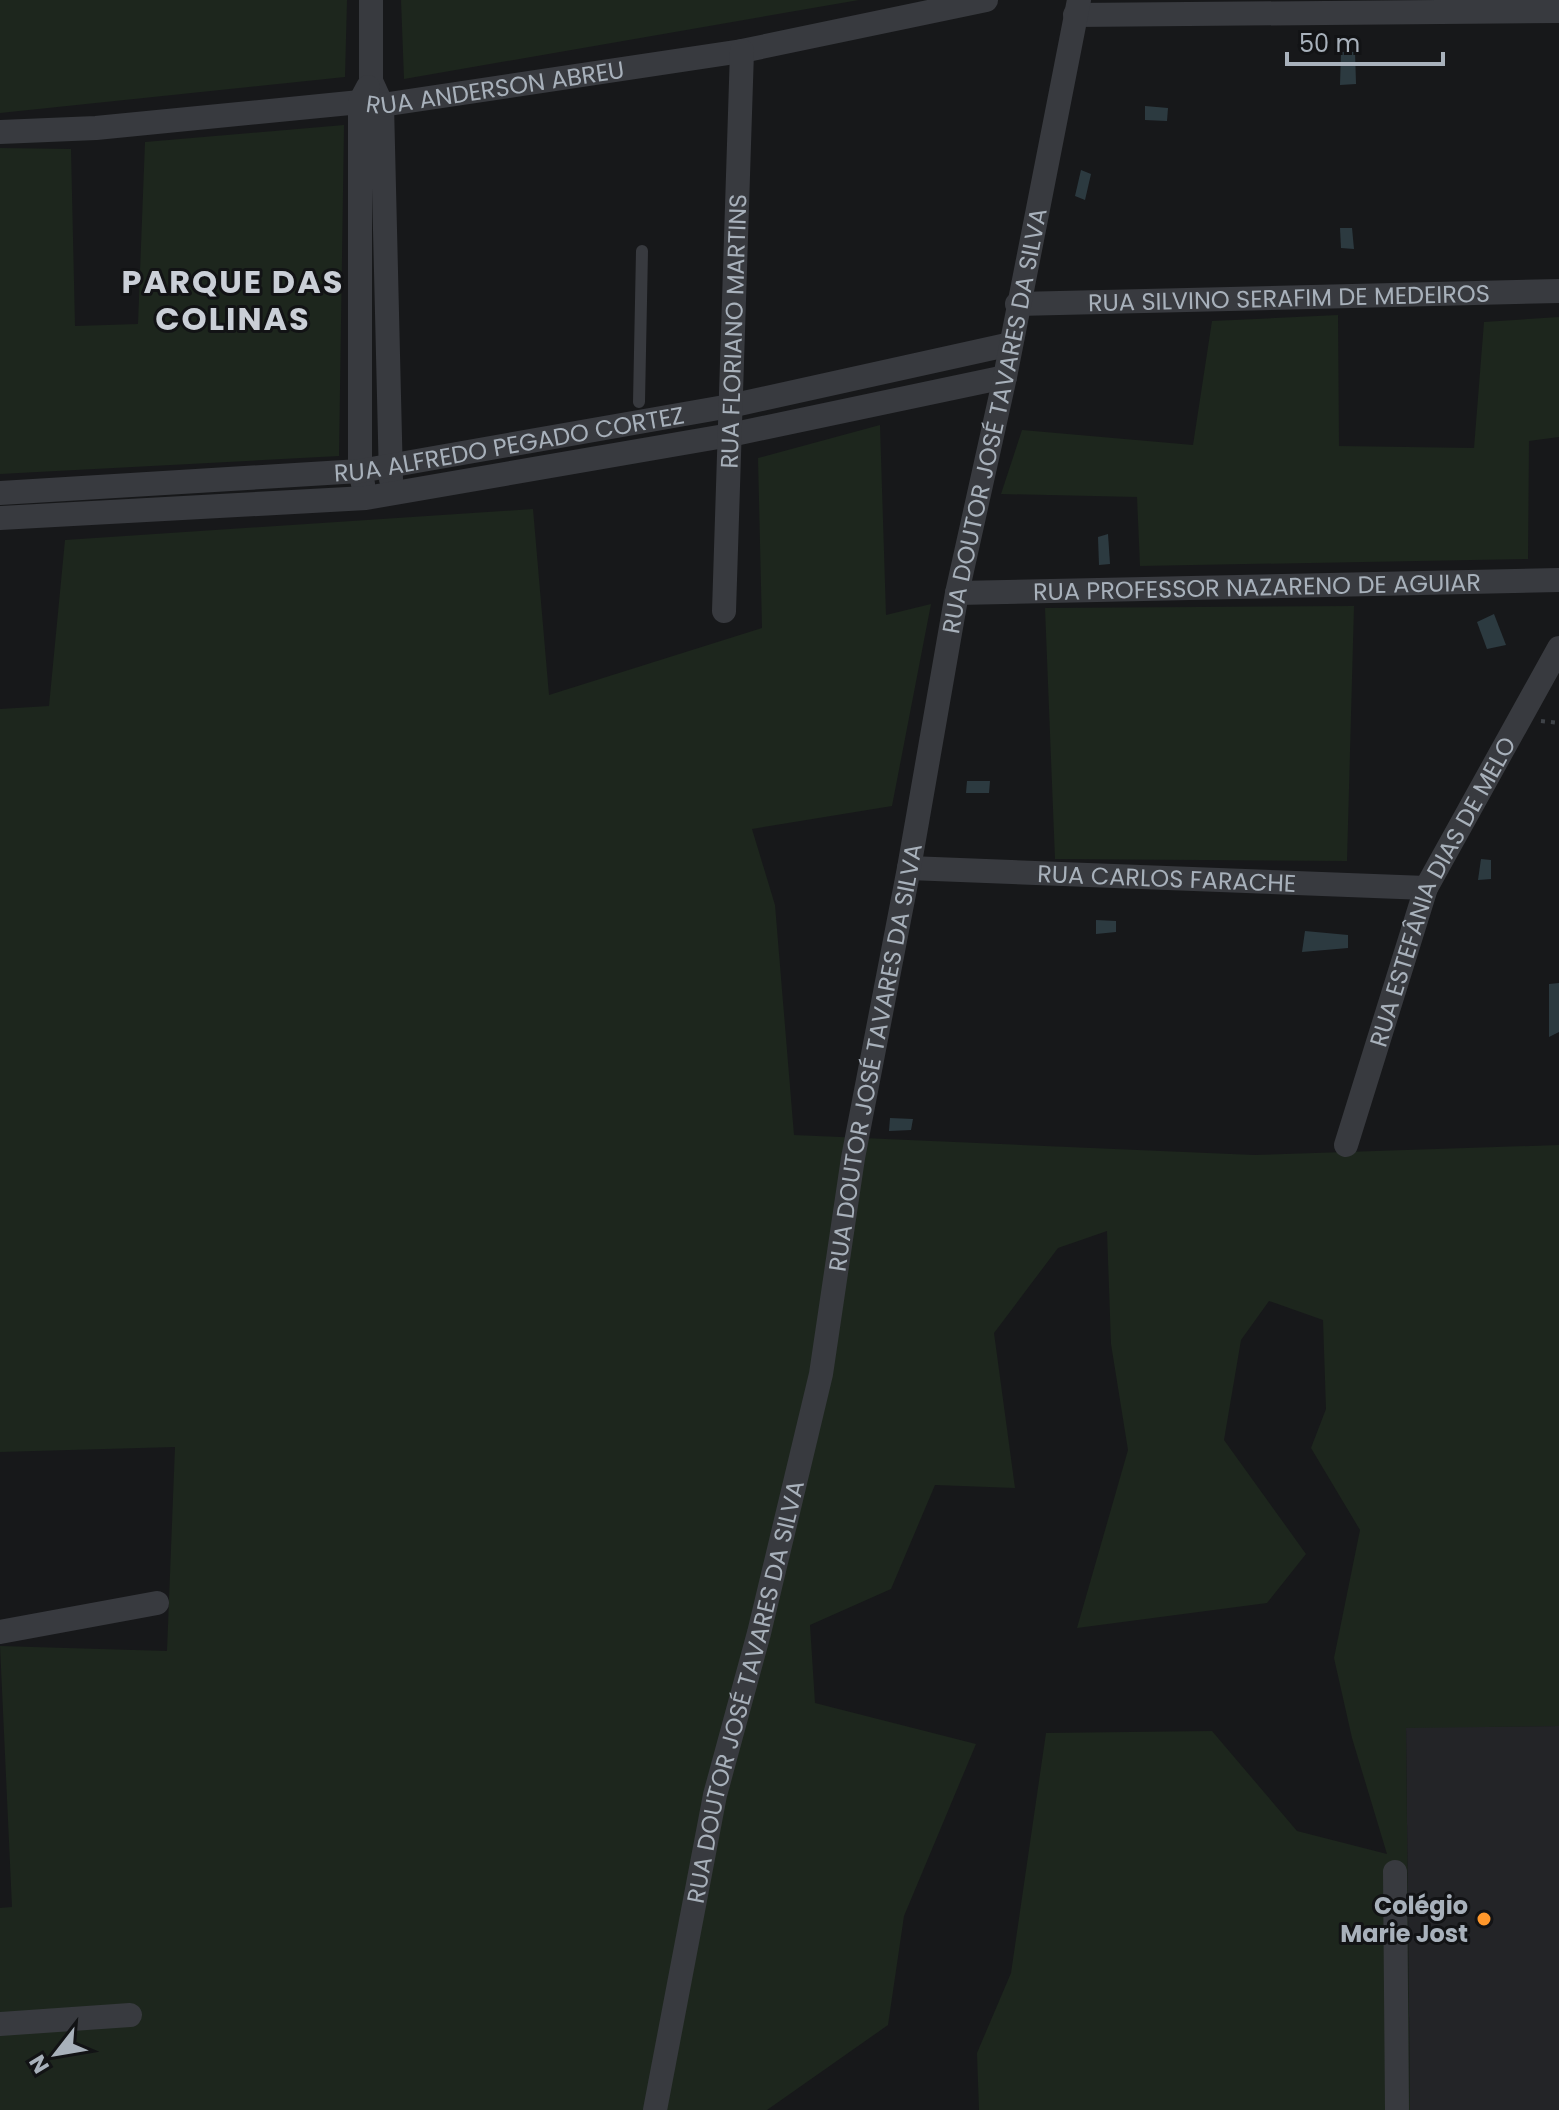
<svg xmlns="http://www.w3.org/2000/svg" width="1559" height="2110" viewBox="0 0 1559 2110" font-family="Poppins,sans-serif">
	<rect width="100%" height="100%" fill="#17181a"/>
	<path fill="#232427" d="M 1559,1726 L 1559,2110 L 1410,2110 L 1406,1727 Z"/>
	<g fill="#1d261d">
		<path d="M 0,0 L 347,0 L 345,77 L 0,113 Z"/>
		<path d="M 401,0 L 859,0 L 404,79 Z"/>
		<path d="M 344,125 L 339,456 L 0,474 L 0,148 L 71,149 L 75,326 L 138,324 L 145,142 Z"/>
		<path d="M 1338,315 L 1339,446 L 1474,448 L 1484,322 L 1559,317 L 1559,437 L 1529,441 L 1528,559 L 1140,566 L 1137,497 L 1001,494 L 1022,430 L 1193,445 L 1212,321 Z"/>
		<path d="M 880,425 L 886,615 L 931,604 L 892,806 L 752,829 L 775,905 L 794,1135 L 1254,1155 L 1559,1145 L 1559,1726 L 1406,1728 L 1410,2110 L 979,2110 L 977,2053 L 1011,1973 L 1046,1733 L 1212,1731 L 1297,1831 L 1387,1854 L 1352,1738 L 1334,1658 L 1360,1530 L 1311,1448 L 1326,1409 L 1323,1320 L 1269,1301 L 1241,1340 L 1224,1440 L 1306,1554 L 1267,1603 L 1077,1628 L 1128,1450 L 1111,1344 L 1107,1231 L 1058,1248 L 994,1333 L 1015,1488 L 935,1485 L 891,1589 L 810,1625 L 815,1703 L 976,1744 L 904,1916 L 888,2025 L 767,2110 L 0,2110 L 0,1908 L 12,1907 L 0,1646 L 167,1651 L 175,1447 L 0,1452 L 0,709 L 49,706 L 65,540 L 533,509 L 549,695 L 762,628 L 758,458 Z"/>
		<path d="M 1354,606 L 1347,861 L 1055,859 L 1045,608 Z"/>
	</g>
	<g fill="#2c3a40">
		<path d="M 1341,52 L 1355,52 L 1356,84 L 1340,85 Z"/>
		<path d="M 1145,106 L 1168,108 L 1167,121 L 1145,120 Z"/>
		<path d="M 1081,170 L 1091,174 L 1085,200 L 1075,196 Z"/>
		<path d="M 1340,228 L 1352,228 L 1354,249 L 1341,248 Z"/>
		<path d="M 1108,534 L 1110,564 L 1099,565 L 1098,537 Z"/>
		<path d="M 1494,614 L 1506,645 L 1487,649 L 1477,622 Z"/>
		<path d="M 967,781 L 990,781 L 989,793 L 966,793 Z"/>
		<path d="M 1481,859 L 1491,860 L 1491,879 L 1478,880 Z"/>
		<path d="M 1096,920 L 1116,921 L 1116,932 L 1096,934 Z"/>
		<path d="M 1305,931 L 1348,935 L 1348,948 L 1302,952 Z"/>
		<path d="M 1559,983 L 1559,1032 L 1549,1037 L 1549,984 Z"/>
		<path d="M 890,1118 L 913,1119 L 911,1130 L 889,1131 Z"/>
	</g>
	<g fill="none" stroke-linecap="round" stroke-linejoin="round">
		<path stroke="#3e4247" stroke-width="4" stroke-dasharray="4 6" stroke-linecap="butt" d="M 1541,721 L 1559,723"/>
		<path stroke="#383a3f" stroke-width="12" d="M 639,402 L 642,251"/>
		<g stroke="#383a3f" stroke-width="24">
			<path d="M 371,0 L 371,81 L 382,105 L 391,479"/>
			<path d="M 1075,15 L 1559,11"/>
			<path id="s1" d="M 0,132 L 96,128 L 360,102 L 382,105 L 742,51 L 986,0"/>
			<path id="s2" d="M 1017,304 L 1559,291"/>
			<path d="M 363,484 L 360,471 L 360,102 L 368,87"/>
			<path id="s3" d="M 0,493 L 360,471 L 730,406 L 1011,344"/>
			<path d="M 0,518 L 366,498 L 730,435 L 1005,377"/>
			<path id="s4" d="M 957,593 L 1559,580"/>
			<path id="s5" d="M 724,611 L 742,51"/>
			<path id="s6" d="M 909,868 L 1426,888"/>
			<path id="s7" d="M 1346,1145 L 1426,888 L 1559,648"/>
			<path d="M 0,1632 L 157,1603"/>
			<path d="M 1395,1872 L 1397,2110"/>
			<path d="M 0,2024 L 130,2015"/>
			<path id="s8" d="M 655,2110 L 715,1795 L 759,1633 L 821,1374 L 853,1158 L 909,868 L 957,593 L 1005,377 L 1079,0"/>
		</g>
	</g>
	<circle fill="#ff972b" stroke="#121315" stroke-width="3" cx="1484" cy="1919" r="8"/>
	<g text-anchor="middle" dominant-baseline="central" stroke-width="6" stroke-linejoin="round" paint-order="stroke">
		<g font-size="24" fill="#a8b1bb" stroke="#121315">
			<text stroke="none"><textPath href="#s1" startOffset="498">RUA ANDERSON ABREU</textPath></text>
			<text stroke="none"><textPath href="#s2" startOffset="272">RUA SILVINO SERAFIM DE MEDEIROS</textPath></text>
			<text stroke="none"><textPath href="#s5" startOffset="280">RUA FLORIANO MARTINS</textPath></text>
			<text stroke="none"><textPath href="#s8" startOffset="1724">RUA DOUTOR JOSÉ TAVARES DA SILVA</textPath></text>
			<text stroke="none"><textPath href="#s3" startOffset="512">RUA ALFREDO PEGADO CORTEZ</textPath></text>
			<text stroke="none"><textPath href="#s4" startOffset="300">RUA PROFESSOR NAZARENO DE AGUIAR</textPath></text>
			<text stroke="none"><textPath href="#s6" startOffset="258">RUA CARLOS FARACHE</textPath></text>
			<text stroke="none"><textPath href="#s7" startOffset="272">RUA ESTEFÂNIA DIAS DE MELO</textPath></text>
			<text stroke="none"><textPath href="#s8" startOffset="1076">RUA DOUTOR JOSÉ TAVARES DA SILVA</textPath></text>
			<text stroke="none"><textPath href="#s8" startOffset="428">RUA DOUTOR JOSÉ TAVARES DA SILVA</textPath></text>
		</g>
		<g font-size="24" font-weight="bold" fill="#a8b1bb" stroke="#121315" text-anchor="end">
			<text x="1468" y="1905">Colégio<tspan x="1468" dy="28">Marie Jost</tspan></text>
		</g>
		<g font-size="32" font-weight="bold" letter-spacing="2" fill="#cacfd7" stroke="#121315">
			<text x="233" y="281">PARQUE DAS<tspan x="233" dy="37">COLINAS</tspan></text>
		</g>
	</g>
	<g transform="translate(56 2054) rotate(239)" stroke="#121315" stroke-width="6" paint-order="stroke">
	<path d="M0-6L14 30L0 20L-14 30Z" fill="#a8b1bb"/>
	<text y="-12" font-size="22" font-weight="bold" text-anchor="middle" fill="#a8b1bb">N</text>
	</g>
	<path d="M1287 52v12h156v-12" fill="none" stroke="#a8b1bb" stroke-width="4"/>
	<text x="1299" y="52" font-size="24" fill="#a8b1bb" stroke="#121315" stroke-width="6" paint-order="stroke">50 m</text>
</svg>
